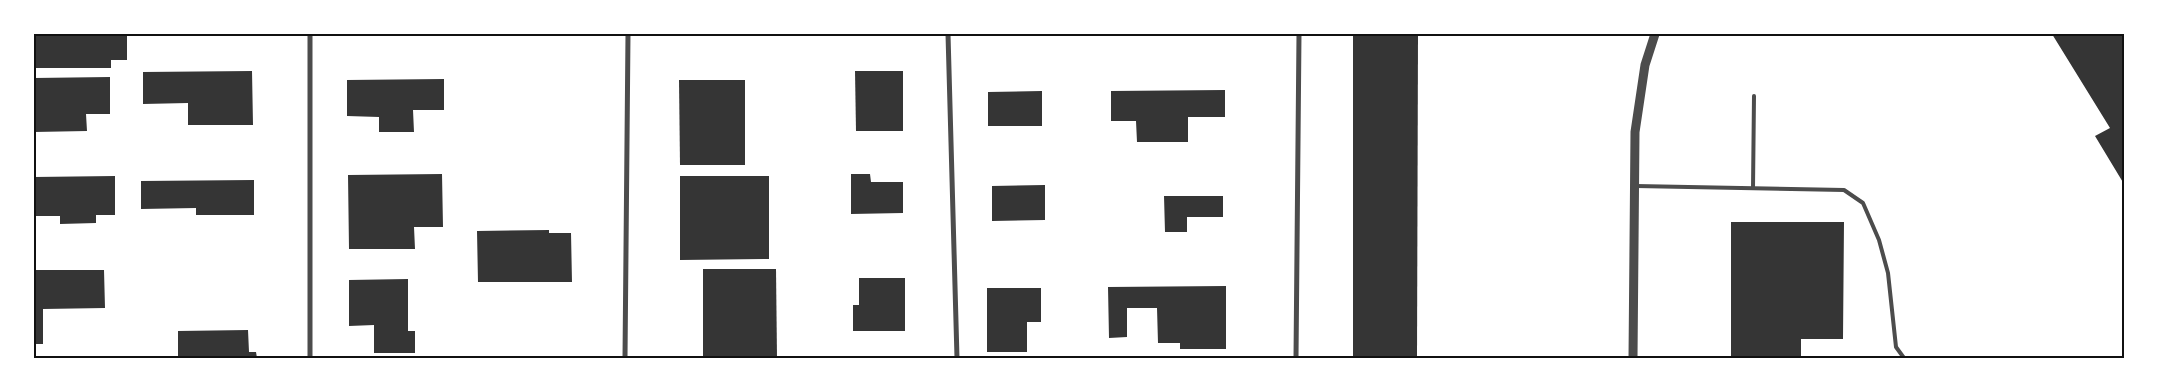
<svg xmlns="http://www.w3.org/2000/svg" width="2158" height="392" viewBox="0 0 2158 392" font-family="Roboto,sans-serif">
	<rect width="100%" height="100%" fill="#fff"/>
	<g fill="#353535">
		<path d="M 34,34 L 127,34 L 127,60 L 111,60 L 111,68 L 34,68 Z"/>
		<path d="M 1353,34 L 1418,34 L 1417,358 L 1353,358 Z"/>
		<path d="M 2052,34 L 2124,34 L 2124,184 L 2095,136 L 2110,128 Z"/>
		<path d="M 252,71 L 253,125 L 188,125 L 188,103 L 143,104 L 143,72 Z"/>
		<path d="M 855,71 L 903,71 L 903,131 L 856,131 Z"/>
		<path d="M 110,77 L 110,114 L 86,114 L 87,131 L 34,132 L 34,78 Z"/>
		<path d="M 444,79 L 444,110 L 413,110 L 414,132 L 379,132 L 379,117 L 347,116 L 347,80 Z"/>
		<path d="M 679,80 L 745,80 L 745,165 L 680,165 Z"/>
		<path d="M 1225,90 L 1225,117 L 1188,117 L 1188,142 L 1137,142 L 1136,121 L 1111,121 L 1111,91 Z"/>
		<path d="M 1042,91 L 1042,126 L 988,126 L 988,92 Z"/>
		<path d="M 442,174 L 443,227 L 414,227 L 415,249 L 349,249 L 348,175 Z"/>
		<path d="M 851,174 L 870,174 L 871,182 L 903,182 L 903,213 L 851,214 Z"/>
		<path d="M 115,176 L 115,215 L 96,215 L 96,223 L 60,224 L 60,216 L 34,216 L 34,177 Z"/>
		<path d="M 680,176 L 769,176 L 769,259 L 680,260 Z"/>
		<path d="M 254,180 L 254,215 L 196,215 L 196,208 L 141,209 L 141,181 Z"/>
		<path d="M 1045,185 L 1045,220 L 992,221 L 992,186 Z"/>
		<path d="M 1164,196 L 1223,196 L 1223,217 L 1187,217 L 1187,232 L 1165,232 Z"/>
		<path d="M 1731,222 L 1844,222 L 1843,339 L 1801,339 L 1801,358 L 1731,358 Z"/>
		<path d="M 549,230 L 549,233 L 571,233 L 572,282 L 478,282 L 477,231 Z"/>
		<path d="M 703,269 L 776,269 L 777,358 L 703,358 Z"/>
		<path d="M 34,270 L 104,270 L 105,308 L 43,309 L 43,344 L 34,344 Z"/>
		<path d="M 859,278 L 905,278 L 905,331 L 853,331 L 853,305 L 859,305 Z"/>
		<path d="M 408,279 L 408,331 L 415,331 L 415,353 L 374,353 L 374,325 L 349,326 L 349,280 Z"/>
		<path d="M 1226,286 L 1226,349 L 1180,349 L 1180,343 L 1158,343 L 1157,308 L 1127,308 L 1127,337 L 1109,338 L 1108,287 Z"/>
		<path d="M 987,288 L 1041,288 L 1041,322 L 1027,322 L 1027,352 L 987,352 Z"/>
		<path d="M 248,330 L 249,352 L 256,352 L 257,358 L 178,358 L 178,331 Z"/>
	</g>
	<g fill="none" stroke-linecap="round" stroke-linejoin="round">
		<g stroke="#4c4c4c" stroke-width="4">
			<path d="M 1636,186 L 1844,190 L 1863,203 L 1879,240 L 1888,273 L 1896,347 L 1904,358"/>
			<path d="M 1753,188 L 1754,96"/>
		</g>
		<g stroke="#4c4c4c" stroke-width="5">
			<path d="M 948,34 L 957,358"/>
			<path d="M 310,358 L 310,34"/>
			<path d="M 625,358 L 628,34"/>
			<path d="M 1296,358 L 1299,34"/>
		</g>
		<path stroke="#4c4c4c" stroke-width="9" d="M 1633,358 L 1635,132 L 1645,65 L 1655,34"/>
	</g>
	<rect width="2158" height="392" fill="none" stroke="#ffffff" stroke-width="70"/>
	<rect x="35" y="35" width="2088" height="322" fill="none" stroke="#111" stroke-width="2"/>
</svg>
